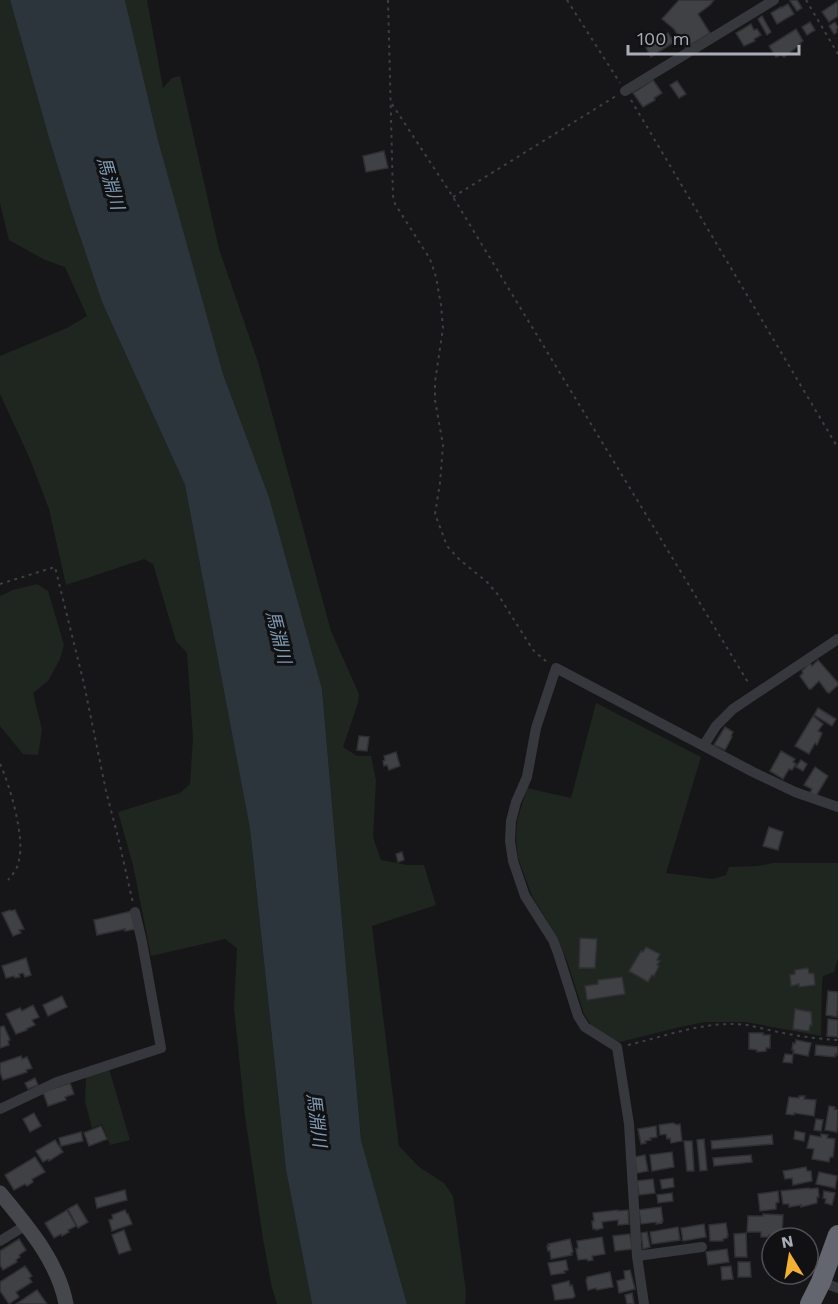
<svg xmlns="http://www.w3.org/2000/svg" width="838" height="1304" viewBox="0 0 838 1304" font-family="'Work Sans','Noto Sans JP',sans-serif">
	<rect width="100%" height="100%" fill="#161618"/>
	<g fill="#1e261f">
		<path d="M 0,0 L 10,0 L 49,138 L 71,210 L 102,302 L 185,485 L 250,829 L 286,1170 L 312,1304 L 277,1304 L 272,1288 L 263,1239 L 245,1116 L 234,1008 L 237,948 L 225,939 L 151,956 L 133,865 L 118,812 L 180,793 L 190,784 L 193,738 L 187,653 L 176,641 L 153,564 L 144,559 L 66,585 L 49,509 L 30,459 L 0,394 L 0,356 L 67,328 L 87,316 L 65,267 L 45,260 L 9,240 L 0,203 Z"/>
		<path d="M 125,0 L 147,0 L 163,88 L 172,78 L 180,76 L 219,249 L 258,362 L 331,631 L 359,694 L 358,703 L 343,747 L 357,756 L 371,756 L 376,780 L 373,837 L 381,860 L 407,865 L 424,865 L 436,905 L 372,926 L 399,1146 L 419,1167 L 444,1183 L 453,1196 L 466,1292 L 465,1304 L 407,1304 L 361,1140 L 322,689 L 269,497 L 223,374 L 158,140 Z"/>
		<path d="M 37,584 L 48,591 L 64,645 L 60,659 L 48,681 L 33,693 L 42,730 L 38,755 L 23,754 L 0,726 L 0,596 L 13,590 Z"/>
		<path d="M 596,703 L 701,757 L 666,873 L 713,879 L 726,875 L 729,867 L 758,866 L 773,863 L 838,863 L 838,958 L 834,972 L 823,976 L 822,983 L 821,1036 L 746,1022 L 705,1022 L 680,1027 L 620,1042 L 613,1040 L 591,1025 L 584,1014 L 567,961 L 557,937 L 532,896 L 518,858 L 516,839 L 517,821 L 527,788 L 571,798 Z"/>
		<path d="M 109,1069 L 130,1140 L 110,1145 L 102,1124 L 92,1128 L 85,1101 L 86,1077 Z"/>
	</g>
	<path fill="#2c353c" d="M 10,0 L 125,0 L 158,140 L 223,374 L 269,497 L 322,689 L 361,1140 L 407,1304 L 312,1304 L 286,1170 L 250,829 L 185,485 L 102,302 L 71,210 L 49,138 Z"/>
	<g fill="#404145" stroke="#303034" stroke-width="1.5">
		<path d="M 679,0 L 714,0 L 710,5 L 698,14 L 710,33 L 686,48 L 674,29 L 662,19 Z"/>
		<path d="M 792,0 L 797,0 L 802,8 L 797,11 L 790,1 Z"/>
		<path d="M 838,1 L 838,16 L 829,22 L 822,12 Z"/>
		<path d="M 788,4 L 794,14 L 777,24 L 771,13 L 781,7 L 781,8 Z"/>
		<path d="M 762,16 L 771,32 L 767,35 L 758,19 Z"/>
		<path d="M 810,22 L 815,30 L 807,35 L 802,27 Z"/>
		<path d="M 835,22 L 838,28 L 836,30 L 837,32 L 834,34 L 829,26 Z"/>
		<path d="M 751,24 L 754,30 L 757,29 L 761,35 L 754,39 L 755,41 L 744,46 L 736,33 Z"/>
		<path d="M 796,29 L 803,41 L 800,43 L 801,44 L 784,57 L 781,55 L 776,57 L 769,46 Z"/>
		<path d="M 668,33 L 674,42 L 651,57 L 646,48 Z"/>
		<path d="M 653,80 L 662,93 L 654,98 L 655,100 L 643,107 L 633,93 Z"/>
		<path d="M 677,81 L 686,94 L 679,98 L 670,85 Z"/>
		<path d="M 384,151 L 388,168 L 366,172 L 363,156 Z"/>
		<path d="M 818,660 L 838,683 L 838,685 L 829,693 L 827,692 L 819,681 L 811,689 L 809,689 L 800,676 L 803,673 L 802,671 L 810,663 L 812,666 Z"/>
		<path d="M 818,708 L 836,719 L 832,726 L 814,715 Z"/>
		<path d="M 813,716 L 823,724 L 818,731 L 822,733 L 817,745 L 815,743 L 809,754 L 795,746 Z"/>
		<path d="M 725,727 L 733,732 L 731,736 L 732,737 L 725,750 L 714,745 Z"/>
		<path d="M 359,736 L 369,737 L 367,751 L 357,750 Z"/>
		<path d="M 781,751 L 795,759 L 793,762 L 796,764 L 792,770 L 789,769 L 783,779 L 770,771 Z"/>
		<path d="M 396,752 L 400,766 L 389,770 L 387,765 L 384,766 L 383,761 L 385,760 L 384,756 Z"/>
		<path d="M 801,760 L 807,764 L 803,771 L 796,767 Z"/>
		<path d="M 815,767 L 828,776 L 816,796 L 810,793 L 812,789 L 804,785 Z"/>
		<path d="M 769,827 L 783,832 L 778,850 L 763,846 Z"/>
		<path d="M 402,852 L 404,860 L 398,862 L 396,854 Z"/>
		<path d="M 10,910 L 11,911 L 15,910 L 24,929 L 19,930 L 21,933 L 13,936 L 2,913 Z"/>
		<path d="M 132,911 L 136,929 L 125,931 L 125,929 L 97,935 L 94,920 Z"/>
		<path d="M 580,938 L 597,939 L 595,968 L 579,968 Z"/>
		<path d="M 646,947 L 660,954 L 657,960 L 660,961 L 657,965 L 659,966 L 654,976 L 652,975 L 648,982 L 629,971 L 641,951 L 643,952 Z"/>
		<path d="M 26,958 L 31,975 L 25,977 L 23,973 L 19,974 L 20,977 L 15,978 L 14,976 L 6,978 L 2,966 Z"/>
		<path d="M 808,968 L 809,973 L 814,974 L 815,985 L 799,987 L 799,984 L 791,986 L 790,975 L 795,974 L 795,970 Z"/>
		<path d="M 622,977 L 625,994 L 587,1000 L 585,986 L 598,984 L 598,980 Z"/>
		<path d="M 828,991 L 838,992 L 837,1017 L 826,1015 Z"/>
		<path d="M 62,996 L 67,1007 L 48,1016 L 43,1005 Z"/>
		<path d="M 33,1005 L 39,1017 L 32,1020 L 35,1025 L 26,1029 L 27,1030 L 16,1034 L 6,1014 L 20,1008 L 22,1011 Z"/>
		<path d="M 795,1009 L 811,1012 L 812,1025 L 810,1025 L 809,1031 L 793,1029 Z"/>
		<path d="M 828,1019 L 838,1020 L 838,1037 L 827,1036 Z"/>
		<path d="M 4,1026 L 10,1040 L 8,1041 L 9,1045 L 0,1048 L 0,1027 Z"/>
		<path d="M 749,1033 L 763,1033 L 763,1035 L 770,1035 L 770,1048 L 766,1048 L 766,1051 L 757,1052 L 757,1050 L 749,1049 Z"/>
		<path d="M 796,1040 L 811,1043 L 808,1056 L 793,1053 L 794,1050 L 792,1050 L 793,1043 L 795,1044 Z"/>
		<path d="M 816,1045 L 838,1047 L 837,1055 L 835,1054 L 835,1057 L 815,1055 Z"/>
		<path d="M 785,1054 L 793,1055 L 792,1063 L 783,1062 Z"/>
		<path d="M 21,1056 L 22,1059 L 27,1057 L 32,1068 L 26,1070 L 27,1072 L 3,1080 L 0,1072 L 0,1063 Z"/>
		<path d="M 35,1078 L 38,1085 L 28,1089 L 25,1083 Z"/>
		<path d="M 70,1083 L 74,1094 L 65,1097 L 66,1100 L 48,1106 L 43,1092 Z"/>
		<path d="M 799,1096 L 805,1096 L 804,1099 L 816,1100 L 814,1116 L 794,1113 L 794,1115 L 786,1114 L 789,1097 L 799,1098 Z"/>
		<path d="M 829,1106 L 835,1107 L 834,1109 L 838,1110 L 837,1132 L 825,1130 Z"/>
		<path d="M 34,1113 L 41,1126 L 30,1132 L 23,1119 Z"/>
		<path d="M 816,1119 L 823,1120 L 821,1131 L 814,1130 Z"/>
		<path d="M 673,1123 L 677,1125 L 680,1124 L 682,1141 L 671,1143 L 670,1138 L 667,1139 L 666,1134 L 660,1135 L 659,1125 Z"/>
		<path d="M 101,1126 L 107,1139 L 89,1146 L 84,1133 Z"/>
		<path d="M 656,1126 L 657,1137 L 650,1138 L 651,1140 L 645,1141 L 646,1143 L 641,1144 L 638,1129 Z"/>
		<path d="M 795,1131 L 805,1133 L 804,1141 L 794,1139 Z"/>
		<path d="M 81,1132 L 83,1141 L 61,1146 L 59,1138 Z"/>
		<path d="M 821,1134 L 828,1135 L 827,1138 L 835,1139 L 833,1157 L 830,1157 L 829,1162 L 812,1159 L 814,1149 L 807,1148 L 810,1135 L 821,1137 Z"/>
		<path d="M 772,1135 L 773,1144 L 712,1149 L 711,1141 Z"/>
		<path d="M 704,1139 L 707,1170 L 700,1171 L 697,1140 Z"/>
		<path d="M 55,1140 L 63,1152 L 49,1161 L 48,1159 L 43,1162 L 36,1151 Z"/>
		<path d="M 684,1141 L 692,1141 L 694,1171 L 687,1171 Z"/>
		<path d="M 672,1152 L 674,1167 L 652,1171 L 650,1155 Z"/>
		<path d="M 645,1155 L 648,1171 L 637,1173 L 635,1157 Z"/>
		<path d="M 751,1155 L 752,1162 L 714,1166 L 713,1158 Z"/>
		<path d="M 35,1157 L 45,1172 L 32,1179 L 33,1182 L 27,1186 L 25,1184 L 14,1190 L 5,1175 Z"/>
		<path d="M 806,1167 L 807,1171 L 811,1171 L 812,1181 L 793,1185 L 792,1178 L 785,1179 L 783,1171 Z"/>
		<path d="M 819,1172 L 837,1176 L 835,1188 L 816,1184 Z"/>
		<path d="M 673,1178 L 674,1187 L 662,1189 L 660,1180 Z"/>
		<path d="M 653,1179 L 655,1193 L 639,1195 L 637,1181 Z"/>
		<path d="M 809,1188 L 809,1189 L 818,1188 L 819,1197 L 817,1197 L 817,1203 L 801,1207 L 801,1205 L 789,1207 L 789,1204 L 783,1204 L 781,1191 Z"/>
		<path d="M 125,1190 L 127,1200 L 97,1208 L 95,1198 Z"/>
		<path d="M 778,1191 L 779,1202 L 776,1203 L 776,1209 L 760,1211 L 758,1194 Z"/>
		<path d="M 824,1191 L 835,1193 L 832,1205 L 825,1203 L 826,1199 L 823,1198 Z"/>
		<path d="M 672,1193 L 673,1201 L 658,1203 L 657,1195 Z"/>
		<path d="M 77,1204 L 88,1222 L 78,1228 L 68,1209 Z"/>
		<path d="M 661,1207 L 663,1221 L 662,1221 L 662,1223 L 656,1224 L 656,1222 L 641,1224 L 639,1210 Z"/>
		<path d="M 67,1210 L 76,1226 L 68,1230 L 69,1232 L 62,1236 L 61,1234 L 54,1238 L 45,1223 Z"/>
		<path d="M 125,1210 L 127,1214 L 128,1214 L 132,1224 L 112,1231 L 109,1220 L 113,1219 L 112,1215 Z"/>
		<path d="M 618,1210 L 618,1211 L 628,1210 L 629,1224 L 618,1225 L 618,1220 L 602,1222 L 603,1228 L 596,1230 L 596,1229 L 593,1229 L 592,1221 L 594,1221 L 593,1213 Z"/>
		<path d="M 763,1214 L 783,1215 L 782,1236 L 769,1235 L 769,1237 L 761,1237 L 761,1232 L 747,1232 L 748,1216 L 763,1216 Z"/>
		<path d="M 726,1223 L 728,1236 L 727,1236 L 727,1238 L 723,1239 L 723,1241 L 710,1241 L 709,1225 Z"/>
		<path d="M 704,1224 L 706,1237 L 683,1241 L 681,1228 Z"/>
		<path d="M 678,1227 L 680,1240 L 652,1244 L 650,1232 Z"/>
		<path d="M 124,1230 L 131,1250 L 119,1254 L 112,1235 Z"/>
		<path d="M 647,1232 L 650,1247 L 643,1249 L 641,1233 Z"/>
		<path d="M 746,1233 L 747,1257 L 735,1257 L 734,1234 Z"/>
		<path d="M 630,1234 L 632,1249 L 615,1251 L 613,1236 Z"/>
		<path d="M 602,1237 L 605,1254 L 592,1256 L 593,1260 L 588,1261 L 587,1259 L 578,1260 L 576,1249 L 578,1248 L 577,1241 Z"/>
		<path d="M 19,1239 L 26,1250 L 19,1255 L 20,1257 L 16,1260 L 17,1262 L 3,1270 L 0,1265 L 0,1251 Z"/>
		<path d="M 570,1239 L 573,1252 L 571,1253 L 572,1255 L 551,1259 L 550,1251 L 548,1251 L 547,1246 L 549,1246 L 548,1244 Z"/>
		<path d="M 727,1249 L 729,1262 L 708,1265 L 706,1252 Z"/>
		<path d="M 566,1260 L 568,1270 L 564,1271 L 565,1273 L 551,1275 L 548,1263 Z"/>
		<path d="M 738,1262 L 750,1262 L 751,1277 L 738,1277 Z"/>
		<path d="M 25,1266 L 32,1276 L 29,1278 L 32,1282 L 16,1292 L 19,1297 L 9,1304 L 0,1291 L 0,1282 Z"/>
		<path d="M 731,1266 L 733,1279 L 722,1280 L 721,1267 Z"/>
		<path d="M 630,1270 L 635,1289 L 619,1293 L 617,1281 L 625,1279 L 624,1271 Z"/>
		<path d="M 610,1272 L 613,1287 L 597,1290 L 596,1288 L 588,1290 L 586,1280 L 587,1279 L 587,1277 Z"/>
		<path d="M 569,1281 L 570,1286 L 572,1285 L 575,1296 L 573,1298 L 555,1300 L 552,1285 Z"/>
		<path d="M 37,1290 L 47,1304 L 16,1304 Z"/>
		<path d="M 632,1293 L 634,1304 L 627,1304 L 625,1295 Z"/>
	</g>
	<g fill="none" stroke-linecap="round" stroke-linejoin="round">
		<g stroke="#3d3f44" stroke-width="2" stroke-dasharray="3 4.5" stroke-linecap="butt">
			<path d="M 388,0 L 393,196 L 395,204 L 430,259 L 436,277 L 441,305 L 443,328 L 435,382 L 435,400 L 443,445 L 440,483 L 435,514 L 447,546 L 460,560 L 487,582 L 499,596 L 533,650 L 548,663"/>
			<path d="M 567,0 L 620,83"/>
			<path d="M 806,0 L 838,54"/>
			<path d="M 631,100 L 838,448"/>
			<path d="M 392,104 L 453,197 L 749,684"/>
			<path d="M 453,197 L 616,96"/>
			<path d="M 0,584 L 55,567 L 84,684 L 106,791 L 118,837 L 133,903"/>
			<path d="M 0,764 C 10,785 25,838 19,860 C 18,868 13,874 8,880"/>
			<path d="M 628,1045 C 667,1036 706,1020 747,1025 C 757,1027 768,1030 778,1032 C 798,1036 818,1039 838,1040"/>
		</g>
		<g stroke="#37383d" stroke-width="10">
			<path d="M 625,91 L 774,0"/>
			<path d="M 704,745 L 716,726 L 733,709 L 838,639"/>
			<path d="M 0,1109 L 57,1082 L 161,1048 L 142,942 L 135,912"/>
			<path d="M 0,1241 L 26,1225"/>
			<path d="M 637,1256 L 702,1247"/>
			<path d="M 821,1282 L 838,1288"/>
			<path d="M 644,1304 L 637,1256 L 629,1124 L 617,1047 L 585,1027 L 578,1016 L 558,953 L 553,940 L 525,896 L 513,861 L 510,841 L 511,821 L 516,802 L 527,777 L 536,728 L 556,668 L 753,772 L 795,792 L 838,807"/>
		</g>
		<path stroke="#45474d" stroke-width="15" d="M 0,1193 C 27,1226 58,1261 66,1304"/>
		<path stroke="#63666e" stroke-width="20" d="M 810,1304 L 821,1282 L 838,1235"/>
	</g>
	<g text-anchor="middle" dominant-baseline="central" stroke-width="6" stroke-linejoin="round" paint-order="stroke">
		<g font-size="18" font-style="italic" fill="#7f9bb3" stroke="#111113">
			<text transform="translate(111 183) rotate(74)">馬淵川</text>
			<text transform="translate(279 637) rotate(76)">馬淵川</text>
			<text transform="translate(317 1120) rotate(83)">馬淵川</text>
		</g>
	</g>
	<g transform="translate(790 1256) rotate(349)"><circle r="28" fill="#111113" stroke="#4d4f55" stroke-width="1.5"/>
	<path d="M0-4.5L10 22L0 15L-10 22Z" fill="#f2b134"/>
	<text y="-9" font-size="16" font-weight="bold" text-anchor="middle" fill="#a8adb8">N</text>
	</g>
	<path d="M628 45v9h171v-9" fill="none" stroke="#a8adb8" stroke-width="3"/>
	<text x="637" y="45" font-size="18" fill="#a8adb8" stroke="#111113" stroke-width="4.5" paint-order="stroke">100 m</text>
</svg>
